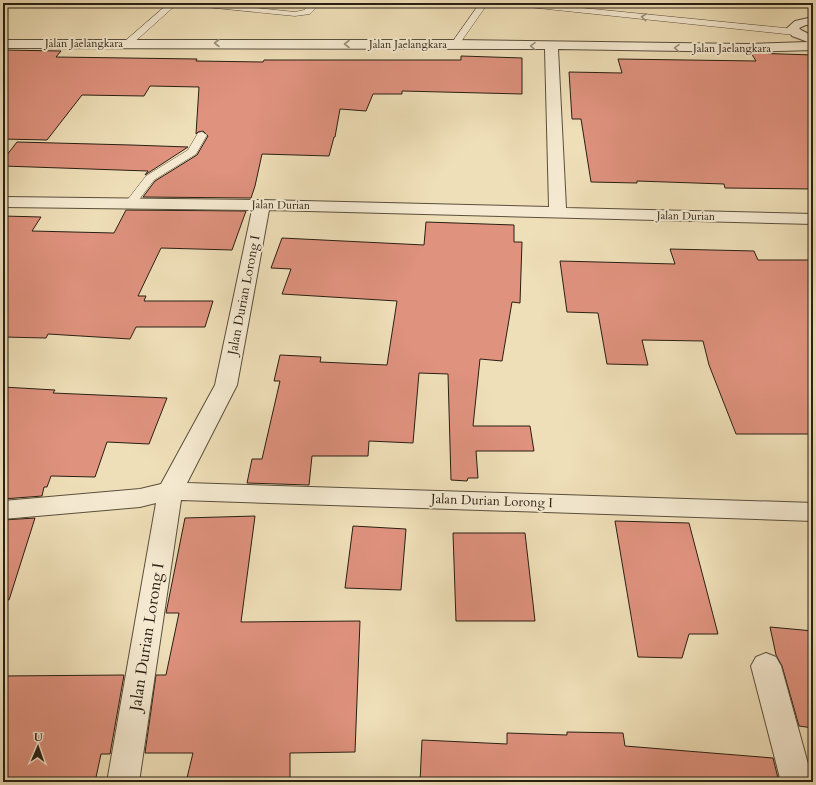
<svg xmlns="http://www.w3.org/2000/svg" width="816" height="785" viewBox="0 0 816 785" font-family="Cardo,serif">
	<rect width="100%" height="100%" fill="#efdfb8"/>
	<filter id="stains"><feTurbulence type="fractalNoise" baseFrequency=".005" numOctaves="4"/><feColorMatrix values="0 0 0 0 .2 0 0 0 0 .09 0 0 0 0 .02 0 0 0 .5 -.17"/></filter>
	<radialGradient id="worn" r=".72"><stop offset=".6" stop-color="#630" stop-opacity="0"/><stop offset="1" stop-color="#630" stop-opacity=".3"/></radialGradient>
	<g fill="#df927e" stroke="#291f13">
		<path d="M 3,50 L 61,51 L 56,57 L 197,59 L 196,61 L 263,62 L 264,60 L 461,60 L 461,56 L 522,58 L 522,94 L 402,91 L 402,94 L 373,94 L 366,111 L 340,109 L 335,137 L 334,137 L 329,156 L 262,154 L 255,186 L 251,198 L 143,197 L 155,181 L 197,155 L 208,136 L 203,131 L 198,132 L 196,134 L 199,87 L 150,86 L 144,96 L 82,95 L 47,140 L 3,139 Z"/>
		<path d="M 751,53 L 813,55 L 813,189 L 725,188 L 724,184 L 637,181 L 637,183 L 591,182 L 581,119 L 572,119 L 569,72 L 622,73 L 618,59 L 756,61 Z"/>
		<path d="M 17,142 L 131,145 L 188,147 L 145,175 L 148,171 L 3,166 L 3,160 Z"/>
		<path d="M 126,210 L 246,211 L 232,250 L 161,248 L 138,296 L 146,296 L 144,301 L 213,301 L 205,327 L 136,327 L 130,339 L 48,334 L 46,338 L 3,337 L 3,216 L 41,217 L 32,231 L 114,233 Z"/>
		<path d="M 426,222 L 514,225 L 514,242 L 522,242 L 520,303 L 512,302 L 502,361 L 480,359 L 473,426 L 530,426 L 534,451 L 476,451 L 478,478 L 468,478 L 467,481 L 451,480 L 448,374 L 419,373 L 413,443 L 369,441 L 368,456 L 312,456 L 309,485 L 247,483 L 252,459 L 262,459 L 280,381 L 274,381 L 280,355 L 321,357 L 320,362 L 387,365 L 397,301 L 282,294 L 291,269 L 271,268 L 282,238 L 424,245 Z"/>
		<path d="M 670,249 L 754,251 L 758,260 L 813,260 L 813,434 L 736,434 L 709,365 L 703,341 L 642,340 L 648,365 L 607,364 L 598,313 L 567,312 L 560,261 L 675,264 Z"/>
		<path d="M 3,387 L 55,390 L 53,393 L 167,398 L 149,444 L 107,442 L 95,477 L 51,476 L 47,487 L 44,487 L 42,496 L 3,499 Z"/>
		<path d="M 255,516 L 241,622 L 360,621 L 355,752 L 290,753 L 290,782 L 186,782 L 193,753 L 145,753 L 156,675 L 166,675 L 179,613 L 166,613 L 185,518 Z"/>
		<path d="M 35,518 L 9,600 L 3,599 L 3,520 Z"/>
		<path d="M 615,521 L 689,523 L 718,634 L 689,634 L 682,658 L 638,657 Z"/>
		<path d="M 353,526 L 406,529 L 401,590 L 345,588 Z"/>
		<path d="M 453,533 L 525,533 L 535,621 L 456,621 Z"/>
		<path d="M 770,627 L 813,631 L 813,728 L 799,726 L 782,666 L 776,655 Z"/>
		<path d="M 124,675 L 110,754 L 101,754 L 95,782 L 3,782 L 3,676 Z"/>
		<path d="M 567,732 L 623,733 L 625,746 L 773,758 L 779,782 L 420,782 L 422,740 L 507,744 L 507,733 L 567,735 Z"/>
	</g>
	<g fill="none" stroke-linecap="round" stroke-linejoin="round">
		<defs>
			<g id="lane">
				<path d="M 169,3 L 178,3 L 131,45 L 125,45 L 124,43 L 125,41 Z"/>
				<path d="M 181,3 L 209,3 L 295,12 L 304,10 L 312,3 L 321,3 L 310,14 L 295,16 L 185,5 Z"/>
				<path d="M 480,3 L 488,3 L 458,46 L 452,46 L 451,44 Z"/>
				<path d="M 505,3 L 532,3 L 795,29 L 799,32 L 795,35 L 509,5 Z"/>
				<path d="M 202,132 L 207,135 L 196,154 L 154,180 L 135,205 L 127,205 L 125,203 L 146,176 L 188,150 L 198,133 Z"/>
			</g>
			<g id="street">
				<path d="M 813,17 L 813,25 L 806,25 L 799,28 L 801,30 L 813,36 L 813,50 L 747,52 L 558,49 L 566,208 L 813,214 L 813,224 L 269,210 L 237,385 L 187,483 L 813,503 L 813,521 L 181,500 L 139,782 L 107,782 L 156,503 L 140,507 L 3,519 L 3,501 L 140,489 L 161,484 L 215,385 L 252,210 L 3,207 L 3,197 L 262,200 L 549,207 L 545,49 L 3,48 L 3,40 L 455,40 L 747,44 L 808,42 L 792,36 L 787,28 L 795,21 Z"/>
				<path d="M 766,653 L 776,657 L 781,666 L 813,782 L 781,782 L 751,666 L 756,657 Z"/>
			</g>
		</defs>
		<use href="#lane" stroke="#5a4f3c" stroke-width="1"/>
		<use href="#street" stroke="#5a4f3c" stroke-width="2"/>
		<use href="#lane" fill="#f5ead1" fill-rule="evenodd"/>
		<use href="#street" fill="#f5ead1" fill-rule="evenodd"/>
	</g>
	<defs><path id="oneway-chevron" d="M-2-3.5L2.5 0L-2 3.5" fill="none" stroke-width="1.6" stroke-linecap="round" stroke-linejoin="round"/></defs>
	<g stroke="#998f7c">
		<use href="#oneway-chevron" transform="translate(644 17) rotate(-174)"/>
		<use href="#oneway-chevron" transform="translate(217 43) rotate(-180)"/>
		<use href="#oneway-chevron" transform="translate(347 44) rotate(-180)"/>
		<use href="#oneway-chevron" transform="translate(533 46) rotate(-179)"/>
		<use href="#oneway-chevron" transform="translate(677 48) rotate(-179)"/>
	</g>
	<g text-anchor="middle" dominant-baseline="central" stroke-width="4" stroke-linejoin="round" paint-order="stroke">
		<g font-size="11" fill="#291f13" stroke="#f5ead1">
			<text x="84" y="43">Jalan Jaelangkara</text>
			<text x="408" y="44">Jalan Jaelangkara</text>
			<text x="732" y="48">Jalan Jaelangkara</text>
			<text transform="translate(281 205) rotate(1)">Jalan Durian</text>
			<text transform="translate(686 216) rotate(1)">Jalan Durian</text>
		</g>
		<g font-size="13" fill="#291f13" stroke="#f5ead1">
			<text transform="translate(244 295) rotate(-79)">Jalan Durian Lorong I</text>
			<text transform="translate(492 501) rotate(2)">Jalan Durian Lorong I</text>
		</g>
		<g font-size="16" fill="#291f13" stroke="#f5ead1">
			<text transform="translate(147 637) rotate(-81)">Jalan Durian Lorong I</text>
		</g>
	</g>
	<rect width="816" height="785" fill="none" stroke="#efdfb8" stroke-width="16"/>
	<rect x="4" y="4" width="808" height="777" fill="none" stroke="#291f13" stroke-width="2"/>
	<rect x="8" y="8" width="800" height="769" fill="none" stroke="#291f13"/>
	<g transform="translate(38 747) rotate(2)" stroke="#f5ead1" stroke-width="3" paint-order="stroke">
	<path d="M0-3L7 15L0 10L-7 15Z" fill="#291f13"/>
	<text y="-6" font-size="11" font-weight="bold" text-anchor="middle" fill="#291f13">U</text>
	</g>
	<rect width="100%" height="100%" filter="url(#stains)"/>
	<rect width="100%" height="100%" fill="url(#worn)"/>
</svg>
